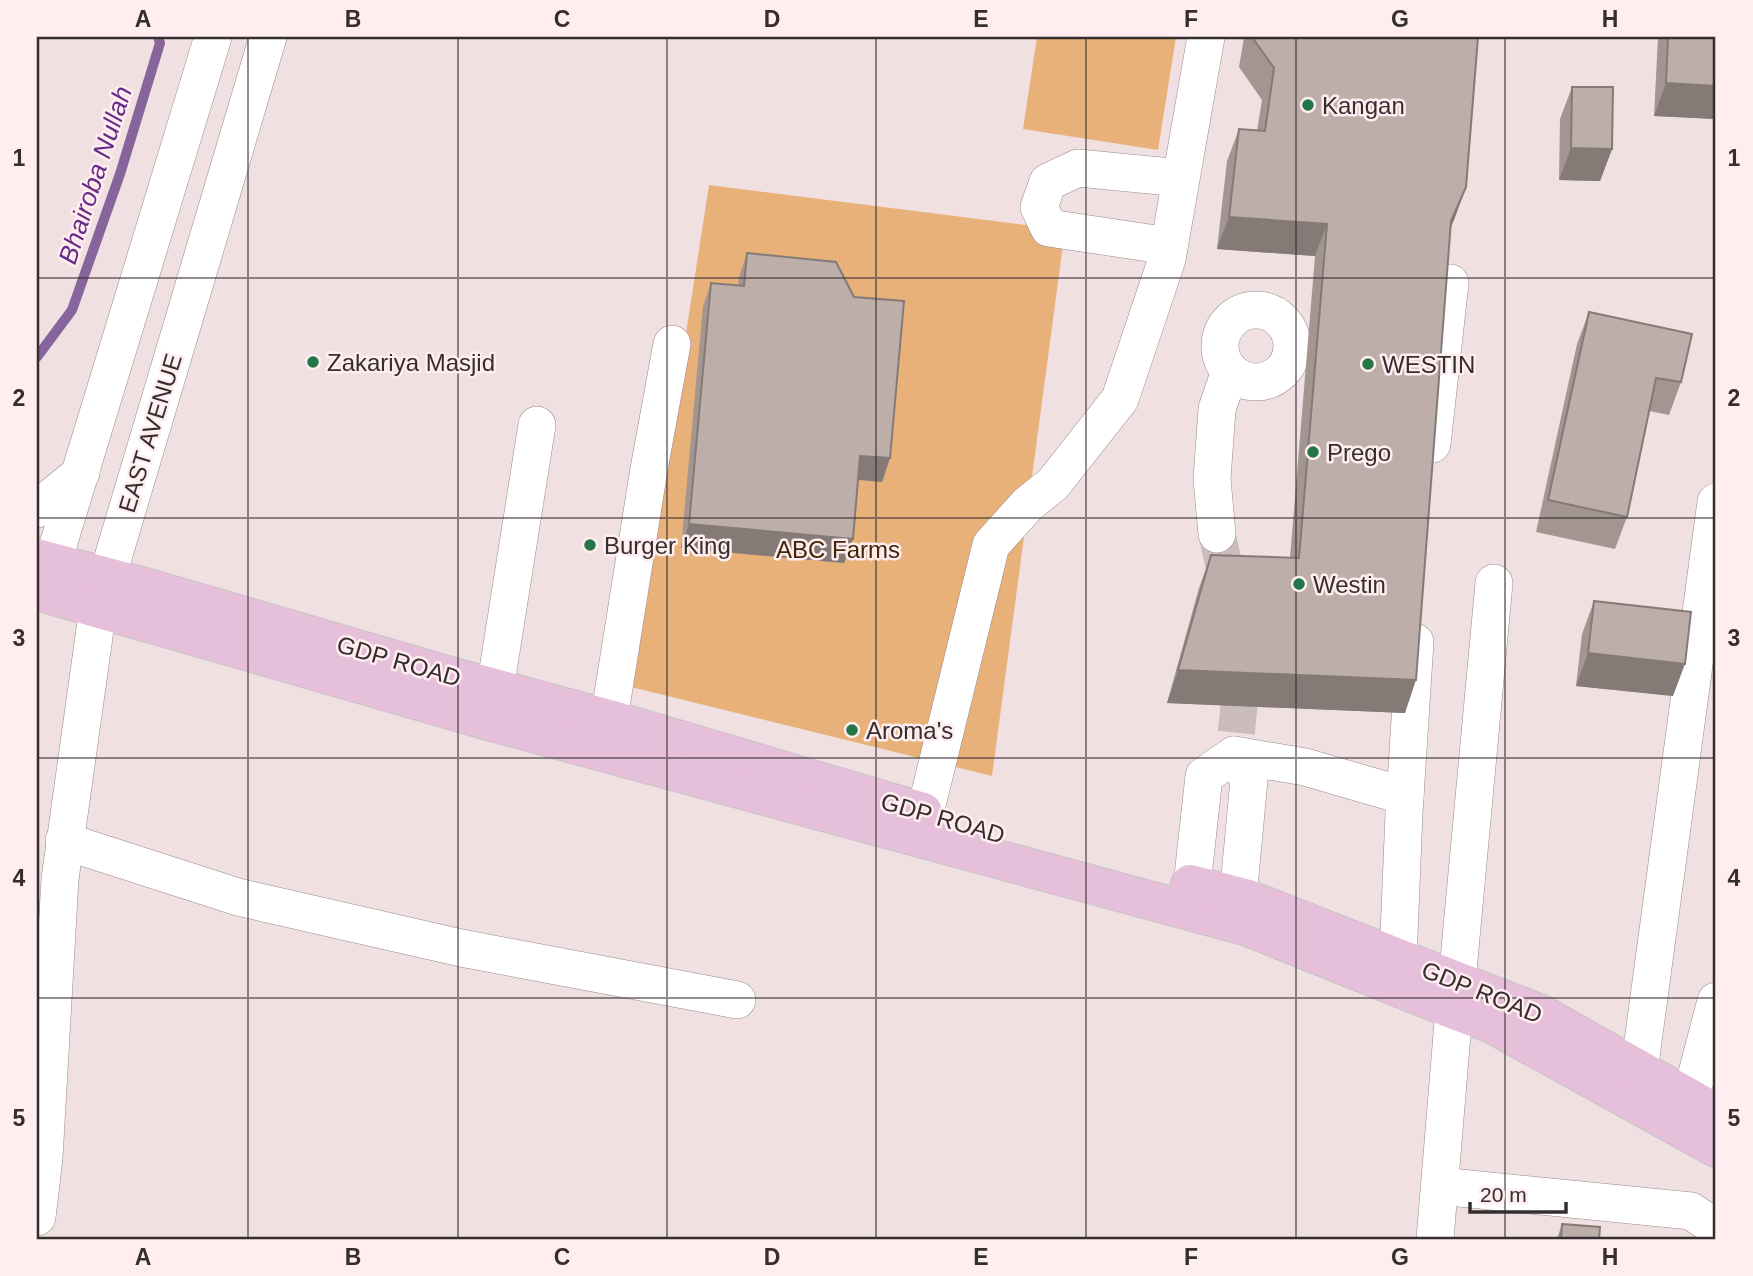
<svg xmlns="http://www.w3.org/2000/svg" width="1753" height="1276" viewBox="0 0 1753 1276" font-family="Arial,sans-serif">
	<rect width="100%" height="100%" fill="#f1e0e2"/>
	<g fill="#e8b17a">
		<path d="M 1037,37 L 1176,37 L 1158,150 L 1023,129 Z"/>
		<path d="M 709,185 L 1065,230 L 992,776 L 631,687 Z"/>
	</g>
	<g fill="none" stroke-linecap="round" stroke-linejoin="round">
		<path stroke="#85659c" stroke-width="10" d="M 37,357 L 72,310 L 120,174 L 160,43 L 158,37"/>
		<path stroke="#cbbcbe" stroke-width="37" stroke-dasharray="37 18" stroke-linecap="butt" d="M 1217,534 L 1244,658 L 1234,755"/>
		<defs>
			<g id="minor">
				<path d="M 1169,246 L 1049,228 L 1039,207 L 1048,182 L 1078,168 L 1181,178"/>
				<circle cx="1256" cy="346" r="36"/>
				<path d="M 1432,444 L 1450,283"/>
				<path d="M 37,509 L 81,473"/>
				<path d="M 1217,534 L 1212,479 L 1217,409 L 1230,371"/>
				<path d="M 44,591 L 213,37"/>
				<path d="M 495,689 L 537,425"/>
				<path d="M 609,719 L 649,469 L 672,344"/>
				<path d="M 1234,755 L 1249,780 L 1238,897"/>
				<path d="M 925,813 L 991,545 L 1028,504 L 1053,484 L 1120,399 L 1167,259 L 1206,37"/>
				<path d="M 64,841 L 238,897 L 461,948 L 737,1000"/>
				<path d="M 1192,885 L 1204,776 L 1234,755 L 1305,767 L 1405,796"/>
				<path d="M 1398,959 L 1404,813 L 1415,642"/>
				<path d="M 1457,981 L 1494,583"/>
				<path d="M 1639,1071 L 1716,502"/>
				<path d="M 1690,1100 L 1716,1001"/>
				<path d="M 1440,1186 L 1691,1211 L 1716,1228"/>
				<path d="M 37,1217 L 44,1158 L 60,879 L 98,608 L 268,37"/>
				<path d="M 1435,1239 L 1454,1010"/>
			</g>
			<g id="major">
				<path d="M 37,558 L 145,587 L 457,678 L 609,719 L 923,812"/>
				<path d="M 37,591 L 492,722 L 1248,927 L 1454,1010 L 1492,1024 L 1716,1148"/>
				<path d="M 1190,884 L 1248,899 L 1541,1014 L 1716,1113"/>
			</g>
		</defs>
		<use href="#minor" stroke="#98898b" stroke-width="38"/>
		<use href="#major" stroke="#c6c4c5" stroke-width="40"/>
		<use href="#minor" stroke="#fff" stroke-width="37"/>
		<use href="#major" stroke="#e6bfda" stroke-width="38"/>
	</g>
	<g fill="#a39691">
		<path d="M 1244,37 L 1478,37 L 1466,187 L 1451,227 L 1405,713 L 1167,703 L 1199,588 L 1211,555 L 1290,558 L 1315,256 L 1217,249 L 1227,161 L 1239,129 L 1257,131 L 1262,100 L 1239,67 Z"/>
		<path d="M 1658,37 L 1716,37 L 1716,119 L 1654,116 Z"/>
		<path d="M 1572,87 L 1612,149 L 1600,181 L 1559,180 L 1560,119 Z"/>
		<path d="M 747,253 L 890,458 L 882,482 L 858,480 L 853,539 L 844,563 L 681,548 L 703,306 L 711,283 L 738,285 L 739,277 Z"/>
		<path d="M 1589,312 L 1681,382 L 1669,415 L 1649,411 L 1627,517 L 1615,549 L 1536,532 L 1577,344 Z"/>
		<path d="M 1594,601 L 1673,696 L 1576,686 L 1582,634 Z"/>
		<path d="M 1562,1224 L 1599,1239 L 1557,1239 Z"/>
	</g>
	<g fill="#847a76">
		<path d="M 1666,83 L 1716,86 L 1716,119 L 1654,116 Z"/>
		<path d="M 1571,148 L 1612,149 L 1600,181 L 1559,180 Z"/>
		<path d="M 1466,187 L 1454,220 L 1439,254 L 1451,221 Z"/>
		<path d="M 1229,217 L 1327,224 L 1315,256 L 1217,249 Z"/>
		<path d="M 860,456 L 890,458 L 882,482 L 852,479 Z"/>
		<path d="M 689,524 L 853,539 L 844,563 L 681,548 Z"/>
		<path d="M 1588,653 L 1685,664 L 1673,696 L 1576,686 Z"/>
		<path d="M 1178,670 L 1416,680 L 1405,713 L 1167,703 Z"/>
	</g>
	<g fill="#bdaea9" stroke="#847a76" stroke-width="2">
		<path d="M 1252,37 L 1478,37 L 1466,187 L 1451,221 L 1416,680 L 1178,670 L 1211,555 L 1299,558 L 1327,224 L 1229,217 L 1239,129 L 1265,131 L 1274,68 Z"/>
		<path d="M 1668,37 L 1716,37 L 1716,86 L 1666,83 Z"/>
		<path d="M 1572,87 L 1613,87 L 1612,149 L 1571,148 Z"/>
		<path d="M 747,253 L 836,262 L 854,297 L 904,301 L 890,458 L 860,456 L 853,539 L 689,524 L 711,283 L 744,286 Z"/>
		<path d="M 1589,312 L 1692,334 L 1681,382 L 1656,378 L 1627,517 L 1548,500 Z"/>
		<path d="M 1594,601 L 1691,612 L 1685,664 L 1588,653 Z"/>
		<path d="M 1562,1224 L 1600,1227 L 1599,1239 L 1561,1239 Z"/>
	</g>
	<path fill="none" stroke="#342e2f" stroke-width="2" stroke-opacity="0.55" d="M 248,37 L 248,1239M 458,37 L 458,1239M 667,37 L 667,1239M 876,37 L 876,1239M 1086,37 L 1086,1239M 1296,37 L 1296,1239M 1505,37 L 1505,1239M 37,278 L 1716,278M 37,518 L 1716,518M 37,758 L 1716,758M 37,998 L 1716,998"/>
	<g fill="#247648" stroke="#ffedef" stroke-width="2.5">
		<circle cx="1308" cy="105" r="7"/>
		<circle cx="313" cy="362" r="7"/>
		<circle cx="1368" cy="364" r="7"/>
		<circle cx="1313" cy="452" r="7"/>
		<circle cx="590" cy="545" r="7"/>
		<circle cx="1299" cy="584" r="7"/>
		<circle cx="852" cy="730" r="7"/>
	</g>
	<g text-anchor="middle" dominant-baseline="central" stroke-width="5" stroke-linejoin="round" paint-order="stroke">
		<g font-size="24" fill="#342e2f" stroke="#ffedef" text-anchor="start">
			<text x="1322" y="105">Kangan</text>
			<text x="327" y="362">Zakariya Masjid</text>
			<text x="1382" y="364">WESTIN</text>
			<text x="1327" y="452">Prego</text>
			<text x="604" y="545">Burger King</text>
			<text x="1313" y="584">Westin</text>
			<text x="866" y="730">Aroma's</text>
		</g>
		<g font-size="24" fill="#342e2f" stroke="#ffedef">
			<text transform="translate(150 433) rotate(-73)">EAST AVENUE</text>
			<text transform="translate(399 661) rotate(16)">GDP ROAD</text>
			<text transform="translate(943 818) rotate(16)">GDP ROAD</text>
			<text transform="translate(1482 992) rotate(22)">GDP ROAD</text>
		</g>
		<g font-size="24" fill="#412605" stroke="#ffedef">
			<text x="838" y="549">ABC Farms</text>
		</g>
		<g font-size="26" font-style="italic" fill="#642b88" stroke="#ffedef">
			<text transform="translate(95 175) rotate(-72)">Bhairoba Nullah</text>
		</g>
	</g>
	<rect width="1753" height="1276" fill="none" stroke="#ffedef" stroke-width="77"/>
	<path d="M1470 1202v10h96v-10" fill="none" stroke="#342e2f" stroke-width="3.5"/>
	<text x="1480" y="1202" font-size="21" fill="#342e2f" stroke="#ffedef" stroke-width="5" paint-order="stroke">20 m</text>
	<rect x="38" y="38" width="1676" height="1200" fill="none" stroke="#342e2f" stroke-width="2.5"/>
	<g font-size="23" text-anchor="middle" font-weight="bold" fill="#342e2f">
		<text x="143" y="27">A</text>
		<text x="353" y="27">B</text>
		<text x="562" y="27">C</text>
		<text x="772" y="27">D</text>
		<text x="981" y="27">E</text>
		<text x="1191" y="27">F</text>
		<text x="1400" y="27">G</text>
		<text x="1610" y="27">H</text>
		<text x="19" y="166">1</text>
		<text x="1734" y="166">1</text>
		<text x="19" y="406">2</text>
		<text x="1734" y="406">2</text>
		<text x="19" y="646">3</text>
		<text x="1734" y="646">3</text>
		<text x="19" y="886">4</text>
		<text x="1734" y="886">4</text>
		<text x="19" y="1126">5</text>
		<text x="1734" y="1126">5</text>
		<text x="143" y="1265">A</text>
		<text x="353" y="1265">B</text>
		<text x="562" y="1265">C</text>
		<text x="772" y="1265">D</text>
		<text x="981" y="1265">E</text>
		<text x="1191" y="1265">F</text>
		<text x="1400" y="1265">G</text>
		<text x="1610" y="1265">H</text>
	</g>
</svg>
